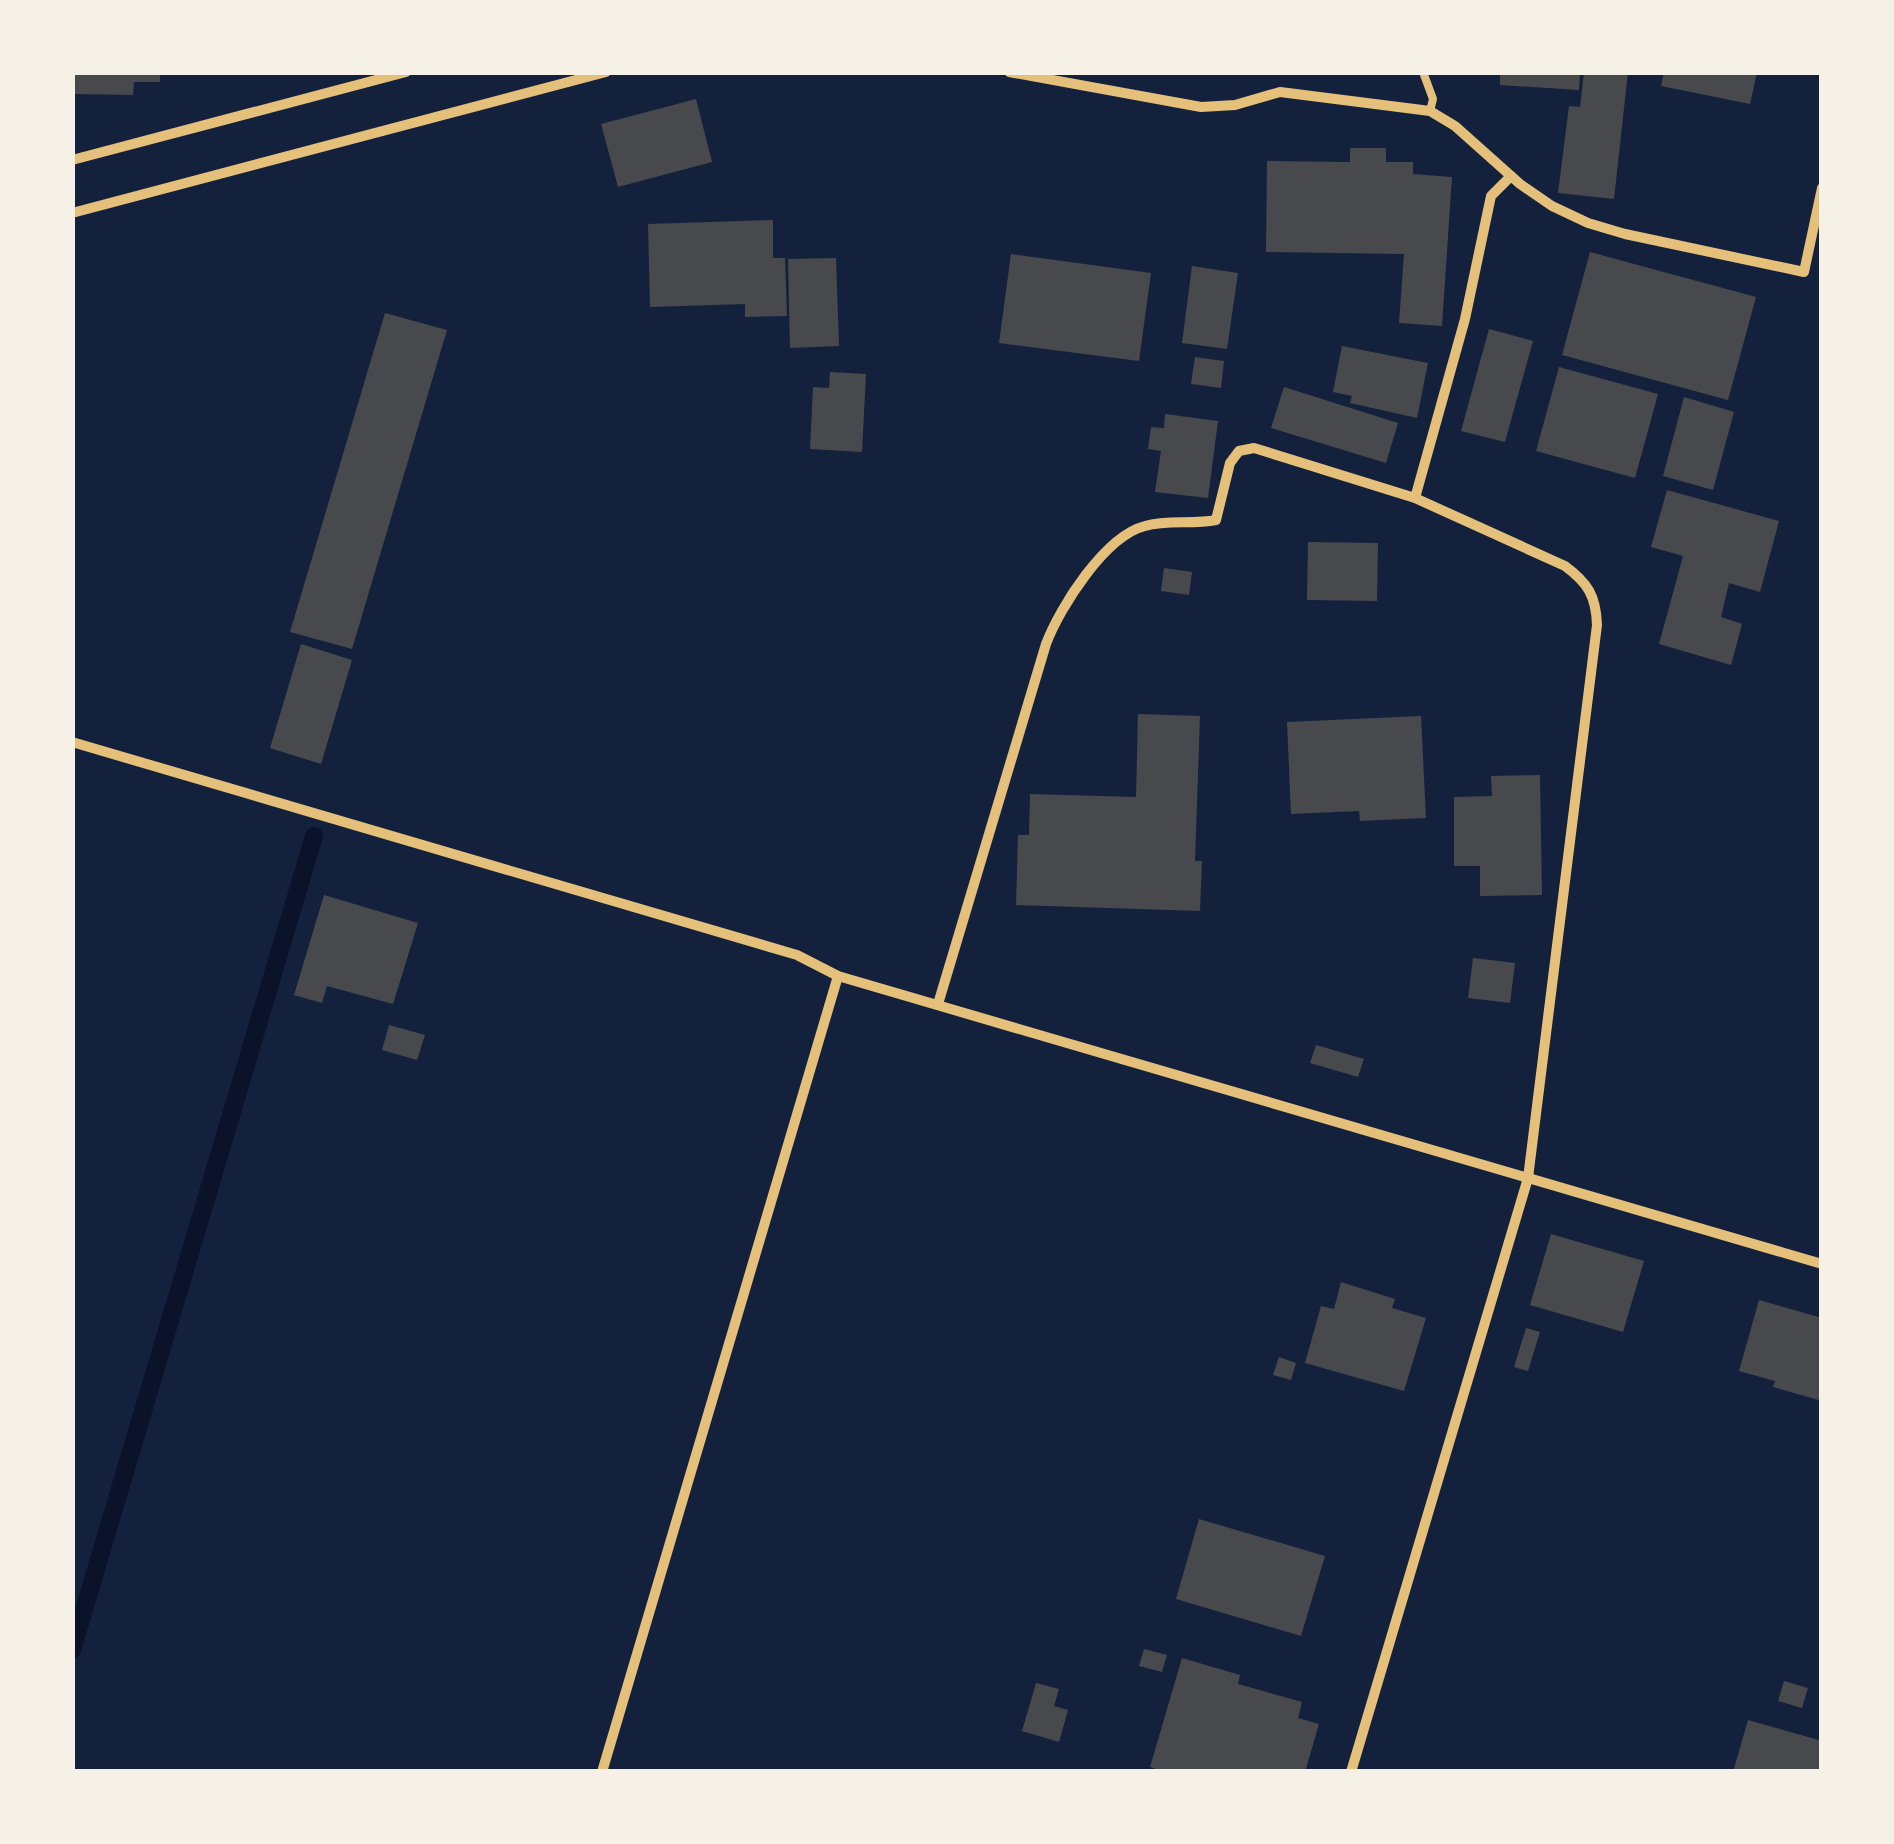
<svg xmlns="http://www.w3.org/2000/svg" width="1894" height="1844" viewBox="0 0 1894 1844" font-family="Jost,sans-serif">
	<rect width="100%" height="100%" fill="#14213d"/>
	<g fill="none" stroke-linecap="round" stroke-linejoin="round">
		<path stroke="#0b132b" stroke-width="18" d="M 72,1650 L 314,836"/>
	</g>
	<g fill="#48494c">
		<path d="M 72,72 L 160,72 L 160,82 L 134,82 L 133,95 L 72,94 Z"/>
		<path d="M 1500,72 L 1580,72 L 1579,90 L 1500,85 Z"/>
		<path d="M 1584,72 L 1628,72 L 1614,199 L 1558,193 L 1569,106 L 1580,107 Z"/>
		<path d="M 1664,72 L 1757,72 L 1750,104 L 1661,86 Z"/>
		<path d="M 696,99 L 712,162 L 618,187 L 601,124 Z"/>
		<path d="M 1350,148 L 1386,148 L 1386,162 L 1413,162 L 1413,174 L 1452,177 L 1442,326 L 1399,323 L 1404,254 L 1266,252 L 1267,161 L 1350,162 Z"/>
		<path d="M 773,220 L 773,258 L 785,258 L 787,316 L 745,317 L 745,304 L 650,307 L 648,224 Z"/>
		<path d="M 1590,252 L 1756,297 L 1728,400 L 1562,355 Z"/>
		<path d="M 1011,254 L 1151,273 L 1139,361 L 999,343 Z"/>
		<path d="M 836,258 L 839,346 L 790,348 L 788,259 Z"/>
		<path d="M 1192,266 L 1238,273 L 1227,349 L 1182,343 Z"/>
		<path d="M 385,313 L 447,330 L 352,649 L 290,632 Z"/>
		<path d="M 1489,329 L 1533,341 L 1505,442 L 1461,431 Z"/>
		<path d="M 1342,346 L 1428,363 L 1417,418 L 1350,403 L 1352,396 L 1333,392 Z"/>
		<path d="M 1195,357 L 1224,361 L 1221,388 L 1191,384 Z"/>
		<path d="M 1559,367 L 1658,394 L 1635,478 L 1536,451 Z"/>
		<path d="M 830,372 L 866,374 L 862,452 L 810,449 L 813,387 L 829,388 Z"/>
		<path d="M 1284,387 L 1398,423 L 1386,463 L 1271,428 Z"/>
		<path d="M 1684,397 L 1734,412 L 1713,490 L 1663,476 Z"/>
		<path d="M 1165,414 L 1218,421 L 1208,498 L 1155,492 L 1161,451 L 1148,449 L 1151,427 L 1164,428 Z"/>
		<path d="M 1667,490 L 1779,521 L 1760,592 L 1729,583 L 1721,617 L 1742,624 L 1731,665 L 1659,644 L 1683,556 L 1651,547 Z"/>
		<path d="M 1308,542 L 1378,543 L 1377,601 L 1307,600 Z"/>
		<path d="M 1164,568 L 1192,572 L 1189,595 L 1161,591 Z"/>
		<path d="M 301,644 L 352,660 L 321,764 L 270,748 Z"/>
		<path d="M 1138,714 L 1200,716 L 1195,861 L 1202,861 L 1200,911 L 1016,905 L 1018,835 L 1029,835 L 1030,794 L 1136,797 Z"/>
		<path d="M 1421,716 L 1426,818 L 1360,821 L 1359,811 L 1291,814 L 1287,722 Z"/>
		<path d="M 1540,775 L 1542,895 L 1480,896 L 1480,866 L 1454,866 L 1454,797 L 1492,796 L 1491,776 Z"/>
		<path d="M 324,895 L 418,923 L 393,1004 L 327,986 L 322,1003 L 294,995 Z"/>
		<path d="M 1473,958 L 1515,963 L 1510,1003 L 1468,998 Z"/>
		<path d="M 389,1025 L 425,1035 L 417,1060 L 382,1050 Z"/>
		<path d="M 1316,1045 L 1364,1059 L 1358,1077 L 1310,1063 Z"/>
		<path d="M 1551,1234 L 1644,1261 L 1623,1332 L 1530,1305 Z"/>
		<path d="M 1341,1282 L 1395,1299 L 1392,1308 L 1426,1318 L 1404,1391 L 1305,1363 L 1321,1306 L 1334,1309 Z"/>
		<path d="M 1759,1300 L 1822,1318 L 1822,1401 L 1773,1387 L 1775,1381 L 1739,1371 Z"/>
		<path d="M 1526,1328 L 1540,1332 L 1528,1371 L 1514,1367 Z"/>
		<path d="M 1279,1357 L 1296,1363 L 1291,1380 L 1273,1375 Z"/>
		<path d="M 1199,1519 L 1325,1556 L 1301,1636 L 1176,1599 Z"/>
		<path d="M 1144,1649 L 1167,1655 L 1162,1672 L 1139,1666 Z"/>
		<path d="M 1182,1658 L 1240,1675 L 1238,1684 L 1302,1702 L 1298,1718 L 1319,1724 L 1305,1772 L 1165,1772 L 1150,1767 Z"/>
		<path d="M 1784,1681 L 1808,1688 L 1802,1708 L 1778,1701 Z"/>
		<path d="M 1036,1683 L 1059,1689 L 1054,1706 L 1068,1710 L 1059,1742 L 1022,1731 Z"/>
		<path d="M 1748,1720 L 1822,1741 L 1822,1772 L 1733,1772 Z"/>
	</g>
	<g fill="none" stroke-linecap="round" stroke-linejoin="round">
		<path stroke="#e5c07b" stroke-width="8" d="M 1423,72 L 1433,99 L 1430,111"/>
		<g stroke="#e5c07b" stroke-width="10">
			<path d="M 1009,72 L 1201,107 L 1235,105 L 1280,92 L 1430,111 L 1455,126 L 1520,184 L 1552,206 L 1588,223 L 1625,234 L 1804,272 L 1822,188"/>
			<path d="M 72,160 L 406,72"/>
			<path d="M 72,213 L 606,72"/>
			<path d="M 72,742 L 797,955 L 838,976 L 1822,1264"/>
			<path d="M 938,1004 L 1046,644 C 1060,607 1105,536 1145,526 C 1168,519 1192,525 1216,520 L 1230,463 L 1239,451 L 1254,448 L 1415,498"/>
			<path d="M 602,1772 L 838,976"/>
			<path d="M 1351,1772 L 1528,1178 L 1597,625 C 1596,596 1588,583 1565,566 L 1415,498 L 1465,319 L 1491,196 L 1511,176"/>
		</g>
	</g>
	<rect width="1894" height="1844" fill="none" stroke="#f6f1e7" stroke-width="150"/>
</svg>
